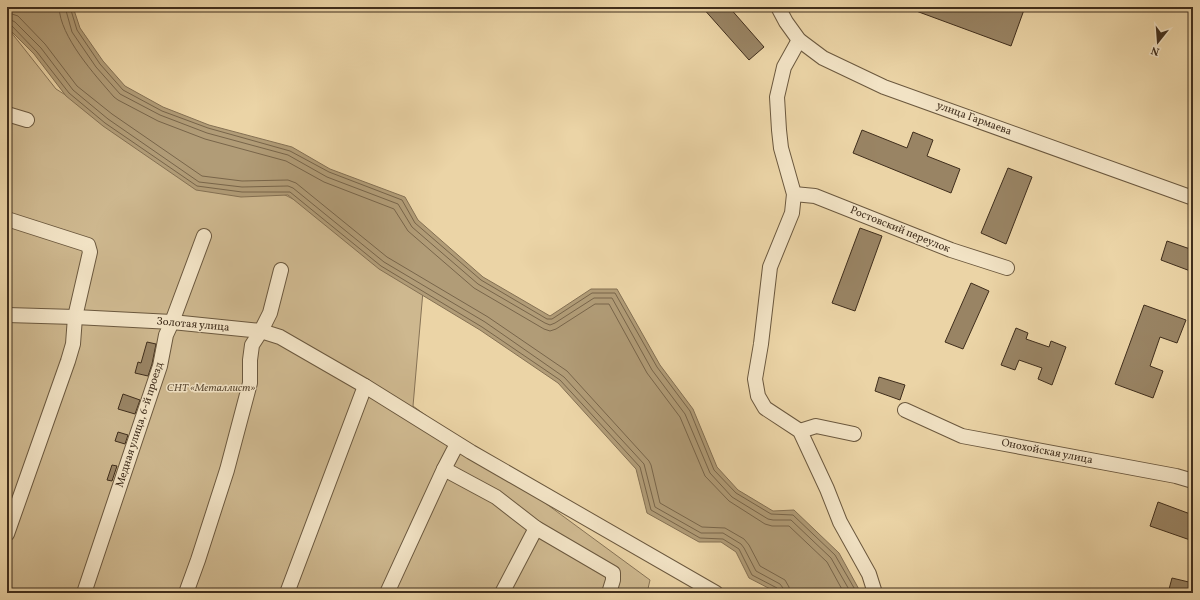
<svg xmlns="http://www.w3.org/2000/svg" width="1200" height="600" viewBox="0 0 1200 600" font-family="Vollkorn,serif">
	<rect width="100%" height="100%" fill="#ebd4a6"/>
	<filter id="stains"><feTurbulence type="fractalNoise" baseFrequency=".005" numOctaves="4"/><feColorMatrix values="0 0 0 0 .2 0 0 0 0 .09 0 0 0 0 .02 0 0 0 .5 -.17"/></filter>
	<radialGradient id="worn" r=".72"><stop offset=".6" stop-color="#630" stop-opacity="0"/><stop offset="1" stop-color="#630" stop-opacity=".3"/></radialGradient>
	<path fill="#ceb88f" stroke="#877356" d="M 7,27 L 56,89 L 207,184 L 271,188 L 323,214 L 423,291 L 413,406 L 650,580 L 647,593 L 7,593 Z"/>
	<path fill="#b19c77" stroke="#847053" d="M 7,7 L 73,7 L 80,28 L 103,61 L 125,86 L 163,107 L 209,125 L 292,147 L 330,169 L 405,197 L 418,220 L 483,277 L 550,316 L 591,289 L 617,289 L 660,365 L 693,409 L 717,467 L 738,490 L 773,511 L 794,510 L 839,553 L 861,593 L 778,593 L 749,578 L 736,552 L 721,542 L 699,542 L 647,513 L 636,469 L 558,383 L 480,330 L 379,269 L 288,195 L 241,197 L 196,190 L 103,126 L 66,96 L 34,54 L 7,27 Z"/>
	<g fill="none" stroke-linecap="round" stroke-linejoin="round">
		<g stroke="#78654a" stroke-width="1">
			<path d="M 59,7 C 60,37 95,75 114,97 L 118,100 L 158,121 L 205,139 L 286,161 L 324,182 L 394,209 L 408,231 L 474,288 L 544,329 L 550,331 L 556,329 L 595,304 L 609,304 L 647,373 L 680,417 L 705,476 L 729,501 L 765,524 L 772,526 L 789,526 L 827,562 L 844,593"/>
			<path d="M 65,7 L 72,32 L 96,67 L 120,94 L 160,115 L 207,133 L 288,155 L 327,177 L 398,204 L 412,227 L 478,284 L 545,323 L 550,325 L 555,323 L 594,298 L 612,298 L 652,370 L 685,414 L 710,473 L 732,497 L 768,519 L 773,520 L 791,520 L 831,558 L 851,593"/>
			<path d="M 70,7 L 77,30 L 100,64 L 123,90 L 162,111 L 208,128 L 290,151 L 329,172 L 402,200 L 415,223 L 481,280 L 547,319 L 552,319 L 592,293 L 615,293 L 657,367 L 690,411 L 714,470 L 736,493 L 771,514 L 793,515 L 835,555 L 857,593"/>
			<path d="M 7,13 L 12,14 L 18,16 L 45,44 L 77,86 L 112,114 L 202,176 L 242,181 L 288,180 L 296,183 L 387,257 L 488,317 L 567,371 L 649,461 L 651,465 L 660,503 L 702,527 L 725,528 L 744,539 L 749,545 L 760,566 L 785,580 L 789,587 L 790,593"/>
			<path d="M 7,19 L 11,20 L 15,22 L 41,48 L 73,90 L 108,119 L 199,182 L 242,187 L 288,186 L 293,188 L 384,262 L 485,322 L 564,377 L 644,464 L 655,507 L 701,533 L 723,533 L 741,544 L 744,548 L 756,571 L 780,584 L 783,588 L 784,593"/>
			<path d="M 7,24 L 11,25 L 37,52 L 69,93 L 105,123 L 197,186 L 242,192 L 290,192 L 381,266 L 482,327 L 560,380 L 640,467 L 651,510 L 700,538 L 723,539 L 739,549 L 752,575 L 777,588 L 779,593"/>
		</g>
	</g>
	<g fill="#998464" stroke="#402e1c">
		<path d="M 702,7 L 729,7 L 764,47 L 749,60 Z"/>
		<path d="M 908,7 L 1025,7 L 1011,46 L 908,8 Z"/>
		<path d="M 862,130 L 907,148 L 913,132 L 933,140 L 927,156 L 960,169 L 951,193 L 853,153 Z"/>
		<path d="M 1008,168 L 1032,177 L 1006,244 L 981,233 Z"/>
		<path d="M 860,228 L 882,236 L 855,311 L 832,303 Z"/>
		<path d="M 1167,241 L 1193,250 L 1193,272 L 1161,260 Z"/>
		<path d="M 971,283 L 989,291 L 963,349 L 945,342 Z"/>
		<path d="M 1144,305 L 1186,320 L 1177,343 L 1160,337 L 1150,366 L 1163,371 L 1153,398 L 1115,384 Z"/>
		<path d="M 1016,328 L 1028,333 L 1026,339 L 1049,347 L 1051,341 L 1066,347 L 1052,385 L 1038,379 L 1042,368 L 1019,360 L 1015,370 L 1001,365 Z"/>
		<path d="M 147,342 L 156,344 L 152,364 L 148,376 L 135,373 L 138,362 L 141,363 Z"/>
		<path d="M 879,377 L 905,385 L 900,400 L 875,391 Z"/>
		<path d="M 123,394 L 140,400 L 135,414 L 118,409 Z"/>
		<path d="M 118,432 L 128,435 L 125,444 L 115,441 Z"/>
		<path d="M 112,465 L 117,466 L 112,481 L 107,480 Z"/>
		<path d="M 1158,502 L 1193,515 L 1193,541 L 1150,526 Z"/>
		<path d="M 1172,578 L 1193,583 L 1191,593 L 1168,593 Z"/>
	</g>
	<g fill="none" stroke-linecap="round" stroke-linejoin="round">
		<defs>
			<g id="minor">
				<path d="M 778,7 L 786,22 L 799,40 L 823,58 L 884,87 L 1193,198"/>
				<path d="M 799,40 L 784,67 L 777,97 L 779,130 L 781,148 L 794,194 L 792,213 L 770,267 L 761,344 L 755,379 L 758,396 L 765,408 L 800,431 L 827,489 L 840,522 L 869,574 L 875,593"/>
				<path d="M 7,114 L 27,120"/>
				<path d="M 794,194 L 815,196 L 951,250 L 1007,268"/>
				<path d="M 7,219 L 88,245 L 90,252 L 75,317 L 73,344 L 68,361 L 7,534"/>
				<path d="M 7,315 L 75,317 L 172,322 L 261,331 L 280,337 L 365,386 L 471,452 L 716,593"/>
				<path d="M 905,410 L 962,436 L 1176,476 L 1193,481"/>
				<path d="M 800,431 L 816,426 L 854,434"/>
				<path d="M 444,469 L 496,497 L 536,528 L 613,573 L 613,580 L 609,593"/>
				<path d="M 84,593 L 160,366 L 166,335 L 172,322 L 204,236"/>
				<path d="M 186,593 L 198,560 L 227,470 L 250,383 L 250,360 L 252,345 L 261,331 L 270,313 L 281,270"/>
				<path d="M 287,593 L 365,386"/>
				<path d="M 387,593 L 444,469 L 457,444"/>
				<path d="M 502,593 L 536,528"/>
			</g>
		</defs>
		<use href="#minor" stroke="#6b583e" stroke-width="16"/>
		<use href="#minor" stroke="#f2e3c5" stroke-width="14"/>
	</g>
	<g text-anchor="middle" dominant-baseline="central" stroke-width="3" stroke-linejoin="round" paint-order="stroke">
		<g font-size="11" fill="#402e1c" stroke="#f2e3c5">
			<text transform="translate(974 119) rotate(20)">улица Гармаева</text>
			<text transform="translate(900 230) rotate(22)">Ростовский переулок</text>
			<text transform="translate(193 325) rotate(5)">Золотая улица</text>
			<text transform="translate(140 425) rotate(-72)">Медная улица, 6-й проезд</text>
			<text transform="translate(1047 452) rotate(11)">Онохойская улица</text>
		</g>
		<g font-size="11" font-style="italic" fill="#5c4a33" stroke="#f2e3c5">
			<text x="211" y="388">СНТ «Металлист»</text>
		</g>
	</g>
	<rect width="1200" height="600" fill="none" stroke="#ebd4a6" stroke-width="24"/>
	<rect x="8" y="8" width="1184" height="584" fill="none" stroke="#402e1c" stroke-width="2"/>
	<rect x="12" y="12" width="1176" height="576" fill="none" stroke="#402e1c"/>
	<g transform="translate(1158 42) rotate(197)" stroke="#f2e3c5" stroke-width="3" paint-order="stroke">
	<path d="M0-3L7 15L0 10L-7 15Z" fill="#402e1c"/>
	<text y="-6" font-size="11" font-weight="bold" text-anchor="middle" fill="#402e1c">N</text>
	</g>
	<rect width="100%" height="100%" filter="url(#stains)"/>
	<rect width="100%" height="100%" fill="url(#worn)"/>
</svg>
